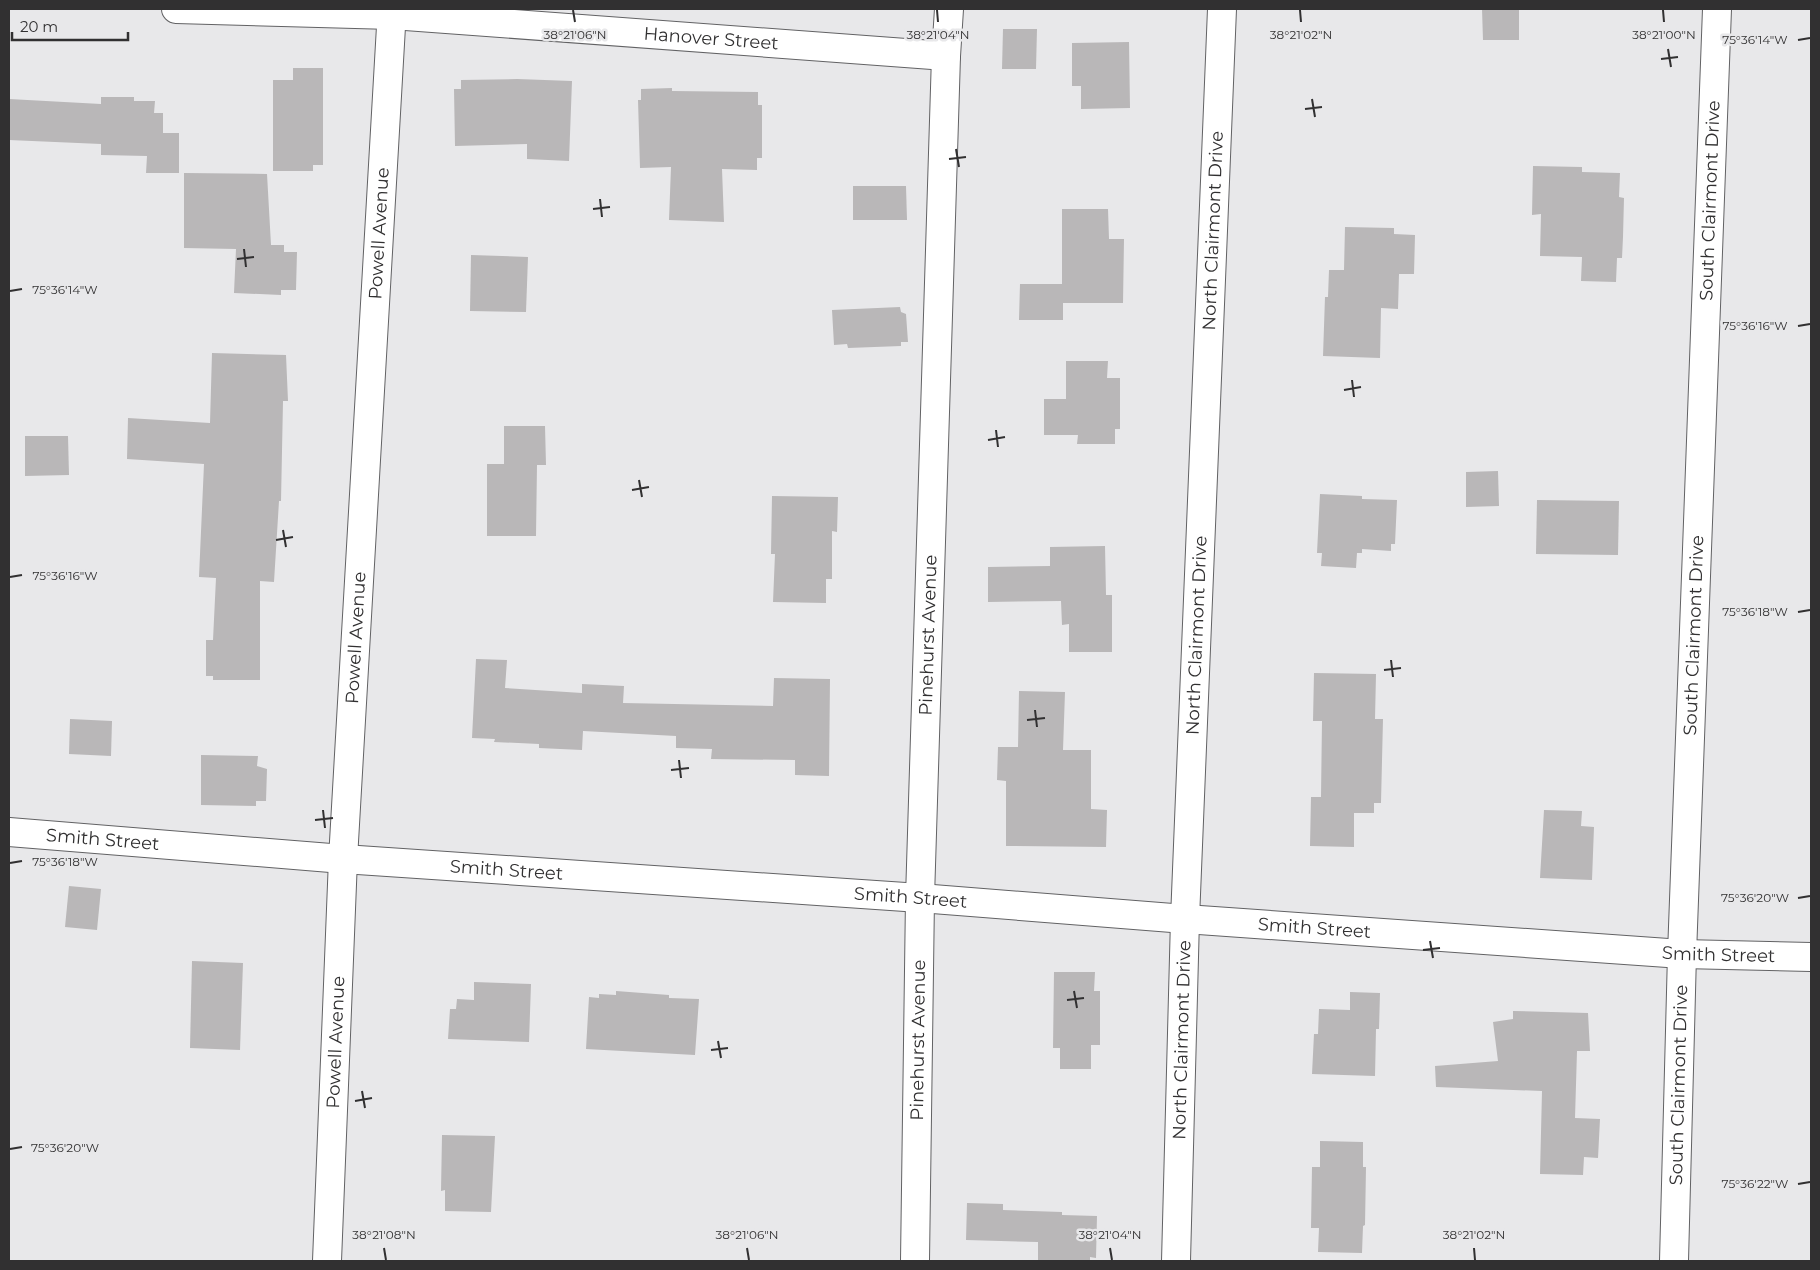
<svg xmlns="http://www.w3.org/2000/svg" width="1820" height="1270" viewBox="0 0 1820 1270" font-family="Montserrat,sans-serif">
	<rect width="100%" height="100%" fill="#e8e8ea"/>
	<g fill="#b9b7b8">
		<path d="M 1482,9 L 1519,9 L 1519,40 L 1483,40 Z"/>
		<path d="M 1003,29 L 1037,29 L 1036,69 L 1002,69 Z"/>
		<path d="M 1129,42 L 1130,108 L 1081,109 L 1081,86 L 1072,86 L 1072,43 Z"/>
		<path d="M 293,68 L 323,68 L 323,165 L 313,165 L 313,171 L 273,171 L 273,80 L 293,80 Z"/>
		<path d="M 517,79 L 572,81 L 569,161 L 527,159 L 527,144 L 455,146 L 454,89 L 461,89 L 461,80 Z"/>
		<path d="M 672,88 L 672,91 L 758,92 L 758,105 L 762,105 L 762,158 L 757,158 L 757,170 L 722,169 L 724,222 L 669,220 L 671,167 L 640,168 L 638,100 L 641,100 L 641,89 Z"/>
		<path d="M 101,97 L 134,97 L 134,101 L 155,101 L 154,113 L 163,113 L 163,133 L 179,133 L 179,173 L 146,173 L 147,156 L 101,155 L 101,144 L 9,140 L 9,99 L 101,104 Z"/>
		<path d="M 1533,166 L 1582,167 L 1582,172 L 1620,173 L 1619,197 L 1624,198 L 1623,237 L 1622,258 L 1617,258 L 1616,282 L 1581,281 L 1582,257 L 1540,256 L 1541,214 L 1532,215 Z"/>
		<path d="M 184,173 L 267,174 L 271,245 L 284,245 L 284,252 L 297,252 L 296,290 L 281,290 L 281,295 L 234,293 L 236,249 L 184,248 Z"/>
		<path d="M 853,186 L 906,186 L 907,220 L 853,220 Z"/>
		<path d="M 1062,209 L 1108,209 L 1109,239 L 1124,239 L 1123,303 L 1063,303 L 1063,320 L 1019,320 L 1020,284 L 1062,284 Z"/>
		<path d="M 1345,227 L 1394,228 L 1394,234 L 1415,235 L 1414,274 L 1399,274 L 1398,309 L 1381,308 L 1380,358 L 1323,356 L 1325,297 L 1328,297 L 1329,270 L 1344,270 Z"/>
		<path d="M 471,255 L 528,257 L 526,312 L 470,311 Z"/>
		<path d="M 900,307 L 901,312 L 906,314 L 908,342 L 901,342 L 901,346 L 848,348 L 847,344 L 834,345 L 832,310 Z"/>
		<path d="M 212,353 L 286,355 L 288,401 L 283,401 L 281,501 L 279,501 L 274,582 L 260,581 L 260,680 L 213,680 L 213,676 L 206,676 L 206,640 L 213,640 L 216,578 L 199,577 L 204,464 L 127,459 L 128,418 L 210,423 Z"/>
		<path d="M 1066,361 L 1108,361 L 1107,378 L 1120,378 L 1120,429 L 1115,429 L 1115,444 L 1077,444 L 1078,435 L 1044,435 L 1044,399 L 1066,399 Z"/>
		<path d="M 504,426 L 545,426 L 546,465 L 537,465 L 536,536 L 487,536 L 487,464 L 504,464 Z"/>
		<path d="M 25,436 L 68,436 L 69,475 L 25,476 Z"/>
		<path d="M 1498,471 L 1499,506 L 1466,507 L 1466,472 Z"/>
		<path d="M 1320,494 L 1362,496 L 1362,499 L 1397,500 L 1395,544 L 1391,544 L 1391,551 L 1362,549 L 1362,553 L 1357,553 L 1356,568 L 1321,566 L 1322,553 L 1317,553 Z"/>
		<path d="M 772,496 L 838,497 L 837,532 L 832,531 L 832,579 L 826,579 L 826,603 L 773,602 L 775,554 L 771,554 Z"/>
		<path d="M 1537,500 L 1619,501 L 1618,555 L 1536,554 Z"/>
		<path d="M 1105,546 L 1106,595 L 1112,595 L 1112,652 L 1069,652 L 1069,624 L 1062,625 L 1061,601 L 988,602 L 988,567 L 1050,566 L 1050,547 Z"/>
		<path d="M 476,659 L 507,660 L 505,688 L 582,693 L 582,684 L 624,686 L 623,703 L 773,706 L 774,678 L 830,679 L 829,776 L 795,775 L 795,760 L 711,759 L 712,749 L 676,748 L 676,736 L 583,731 L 582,750 L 539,748 L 539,744 L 494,742 L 495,739 L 472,738 Z"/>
		<path d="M 1314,673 L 1376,674 L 1375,719 L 1383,719 L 1381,803 L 1374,803 L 1374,813 L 1354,813 L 1354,847 L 1310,846 L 1311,797 L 1321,797 L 1322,721 L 1313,721 Z"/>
		<path d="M 1019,691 L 1065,692 L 1063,750 L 1091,750 L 1091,809 L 1107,810 L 1106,847 L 1006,846 L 1006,781 L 997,780 L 998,747 L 1018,747 Z"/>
		<path d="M 70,719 L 112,721 L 111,756 L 69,754 Z"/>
		<path d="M 201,755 L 258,756 L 257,766 L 267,769 L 266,801 L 256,801 L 256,806 L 201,805 Z"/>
		<path d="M 1544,810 L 1582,811 L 1581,826 L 1594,827 L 1592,880 L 1540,878 Z"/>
		<path d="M 69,886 L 101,889 L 97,930 L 65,927 Z"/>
		<path d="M 192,961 L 243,963 L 240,1050 L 190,1048 Z"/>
		<path d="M 1054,972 L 1095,972 L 1094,991 L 1100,991 L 1100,1045 L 1091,1045 L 1091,1069 L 1060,1069 L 1060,1048 L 1053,1048 Z"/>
		<path d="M 474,982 L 531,984 L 529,1042 L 448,1039 L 450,1009 L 456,1009 L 457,999 L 474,1000 Z"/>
		<path d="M 616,991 L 669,995 L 669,998 L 699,999 L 695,1055 L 586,1049 L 589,997 L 599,998 L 599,994 L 616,995 Z"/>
		<path d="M 1350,992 L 1380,993 L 1379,1029 L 1376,1029 L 1375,1076 L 1312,1074 L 1314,1034 L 1318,1034 L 1319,1009 L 1350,1010 Z"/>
		<path d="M 1513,1011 L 1588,1013 L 1590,1051 L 1577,1051 L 1575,1118 L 1600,1119 L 1598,1158 L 1584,1157 L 1583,1175 L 1540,1174 L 1542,1091 L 1436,1087 L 1435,1066 L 1498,1061 L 1493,1022 L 1513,1019 Z"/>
		<path d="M 442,1135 L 495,1136 L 491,1212 L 445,1211 L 445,1190 L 441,1191 Z"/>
		<path d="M 1320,1141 L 1363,1142 L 1363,1167 L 1366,1167 L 1365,1225 L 1363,1226 L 1362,1253 L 1318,1252 L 1319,1228 L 1311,1228 L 1312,1167 L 1320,1167 Z"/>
		<path d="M 967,1203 L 1003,1204 L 1003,1210 L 1062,1212 L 1062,1215 L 1097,1216 L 1096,1258 L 1090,1257 L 1090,1261 L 1038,1261 L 1038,1242 L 966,1240 Z"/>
	</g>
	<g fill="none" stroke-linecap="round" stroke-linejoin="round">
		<defs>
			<g id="minor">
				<path id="s1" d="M 176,9 L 392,15 L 946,56"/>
				<path id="s2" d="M 9,832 L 343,859 L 920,898 L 1185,919 L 1682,954 L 1811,957"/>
				<path id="s3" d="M 327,1261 L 343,859 L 392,9"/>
				<path id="s4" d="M 915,1261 L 920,898 L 946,56 L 949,9"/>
				<path id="s5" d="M 1176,1261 L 1185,919 L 1222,9"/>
				<path id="s6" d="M 1674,1261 L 1682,954 L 1717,9"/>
			</g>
		</defs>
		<use href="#minor" stroke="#626264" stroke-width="30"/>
		<use href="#minor" stroke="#fff" stroke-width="28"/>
	</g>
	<path fill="none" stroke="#313031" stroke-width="2" d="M 573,10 L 575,22M 937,10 L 938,22M 1300,10 L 1301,22M 1663,10 L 1664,22M 1798,40 L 1810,38M 1668,49 L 1671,67M 1661,59 L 1678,57M 1312,99 L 1315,117M 1305,109 L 1322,107M 956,149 L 959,167M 949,159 L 966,157M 600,199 L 602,217M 593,209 L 610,207M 244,249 L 246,267M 237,259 L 254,257M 10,291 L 22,289M 1798,326 L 1810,324M 1352,380 L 1354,397M 1344,390 L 1361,387M 996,430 L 998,447M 988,440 L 1005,437M 639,480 L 642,497M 632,490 L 649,487M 283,530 L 286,547M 276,540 L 293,537M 10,577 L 22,575M 1798,612 L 1810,610M 1391,660 L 1393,677M 1384,670 L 1401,668M 1035,710 L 1037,727M 1027,720 L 1045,718M 679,760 L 681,778M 671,770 L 689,768M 323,810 L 325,828M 315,820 L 333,818M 10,863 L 22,861M 1798,898 L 1810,896M 1430,941 L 1433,958M 1423,950 L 1440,948M 1074,991 L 1077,1008M 1067,1000 L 1084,998M 718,1041 L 721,1058M 711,1050 L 728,1048M 362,1091 L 365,1108M 355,1101 L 372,1098M 10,1149 L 22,1147M 1798,1184 L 1810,1182M 384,1248 L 386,1260M 747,1248 L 749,1260M 1110,1248 L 1112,1260M 1474,1248 L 1475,1260"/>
	<g text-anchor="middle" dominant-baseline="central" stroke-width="5" stroke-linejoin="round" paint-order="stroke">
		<g font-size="18" fill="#313031" stroke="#e8e8ea">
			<text stroke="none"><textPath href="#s1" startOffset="536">Hanover Street</textPath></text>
			<text stroke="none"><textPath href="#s6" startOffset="1061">South Clairmont Drive</textPath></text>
			<text stroke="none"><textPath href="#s5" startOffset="1031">North Clairmont Drive</textPath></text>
			<text stroke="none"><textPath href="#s3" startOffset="1029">Powell Avenue</textPath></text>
			<text stroke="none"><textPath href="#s4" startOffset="626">Pinehurst Avenue</textPath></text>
			<text stroke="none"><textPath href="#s5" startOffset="626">North Clairmont Drive</textPath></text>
			<text stroke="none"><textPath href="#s6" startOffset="626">South Clairmont Drive</textPath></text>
			<text stroke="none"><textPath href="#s3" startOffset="624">Powell Avenue</textPath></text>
			<text stroke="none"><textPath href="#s2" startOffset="94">Smith Street</textPath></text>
			<text stroke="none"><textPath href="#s2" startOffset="499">Smith Street</textPath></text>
			<text stroke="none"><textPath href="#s2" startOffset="904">Smith Street</textPath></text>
			<text stroke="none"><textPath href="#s2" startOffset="1309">Smith Street</textPath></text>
			<text stroke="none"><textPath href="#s2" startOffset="1714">Smith Street</textPath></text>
			<text stroke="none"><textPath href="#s4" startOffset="221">Pinehurst Avenue</textPath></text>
			<text stroke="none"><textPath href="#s5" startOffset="221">North Clairmont Drive</textPath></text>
			<text stroke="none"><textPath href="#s3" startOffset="219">Powell Avenue</textPath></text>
			<text stroke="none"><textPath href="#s6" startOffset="176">South Clairmont Drive</textPath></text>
		</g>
	</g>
	<g font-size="12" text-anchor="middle" fill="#313031" stroke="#e8e8ea" stroke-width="5" stroke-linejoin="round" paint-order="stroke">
		<text x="575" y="39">38°21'06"N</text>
		<text x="938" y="39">38°21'04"N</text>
		<text x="1301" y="39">38°21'02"N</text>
		<text x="1664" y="39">38°21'00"N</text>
		<text x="1755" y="44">75°36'14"W</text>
		<text x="65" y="294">75°36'14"W</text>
		<text x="1755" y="330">75°36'16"W</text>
		<text x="65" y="580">75°36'16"W</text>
		<text x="1755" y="616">75°36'18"W</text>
		<text x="65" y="866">75°36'18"W</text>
		<text x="1755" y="902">75°36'20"W</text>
		<text x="65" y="1152">75°36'20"W</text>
		<text x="1755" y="1188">75°36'22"W</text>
		<text x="384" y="1239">38°21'08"N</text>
		<text x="747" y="1239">38°21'06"N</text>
		<text x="1110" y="1239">38°21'04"N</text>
		<text x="1474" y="1239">38°21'02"N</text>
	</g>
	<rect width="1820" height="1270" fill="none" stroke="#313031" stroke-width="20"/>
	<path d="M12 32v8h116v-8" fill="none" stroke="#313031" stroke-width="2.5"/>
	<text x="20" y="32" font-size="15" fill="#313031" stroke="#e8e8ea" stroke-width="4" paint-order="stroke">20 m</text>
</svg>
